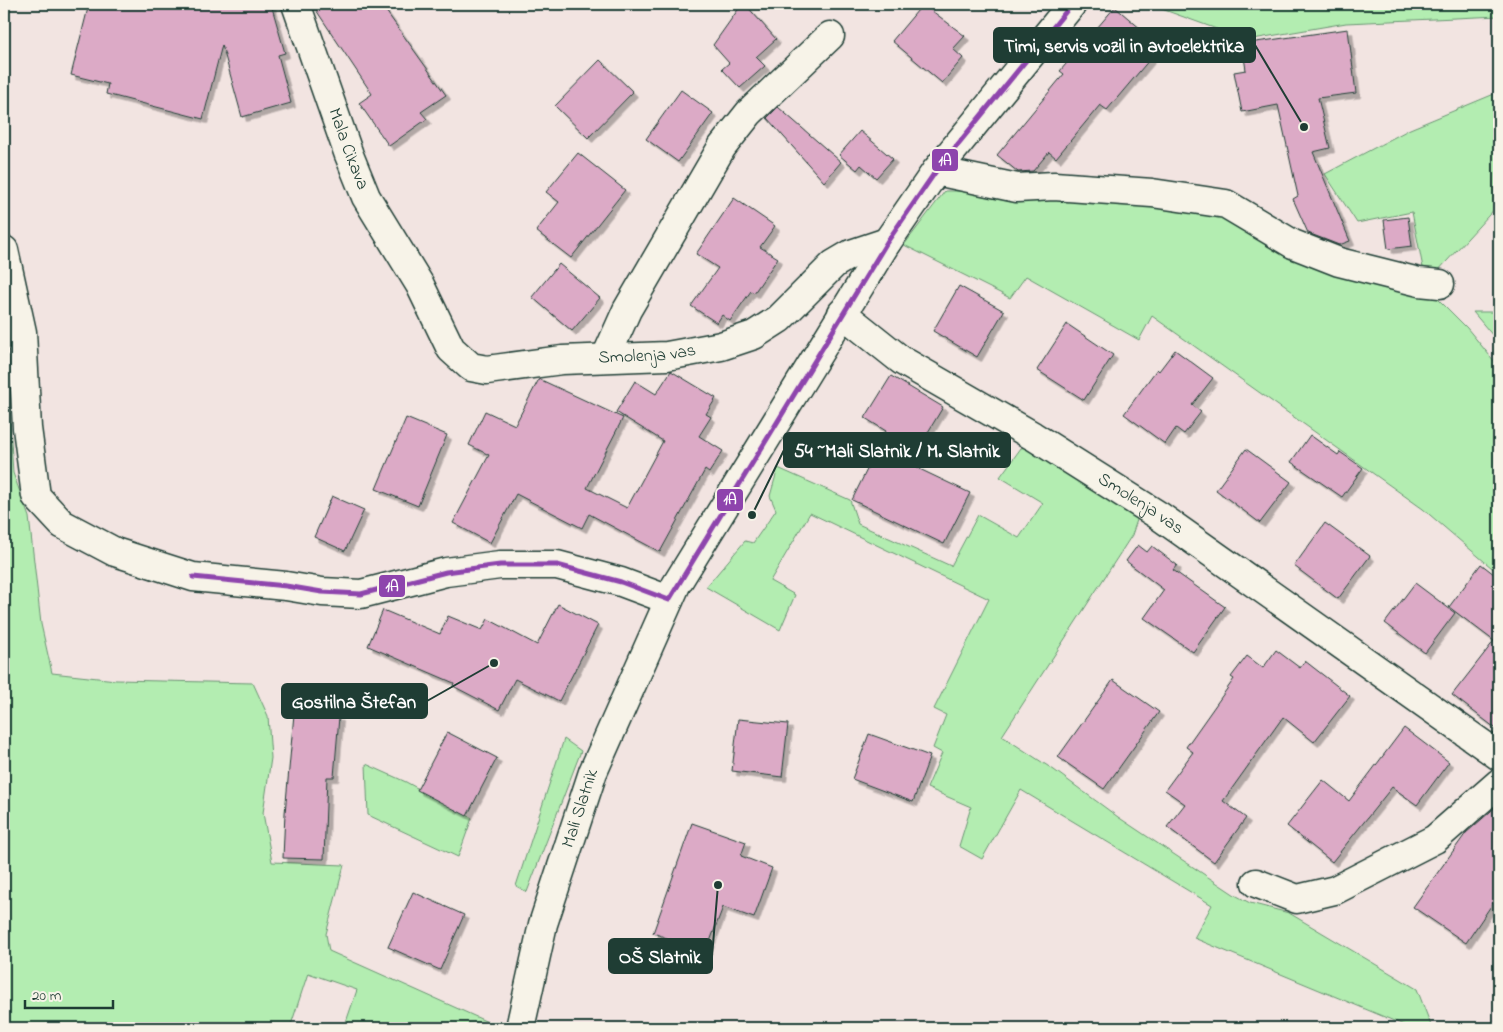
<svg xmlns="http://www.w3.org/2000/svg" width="1503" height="1032" viewBox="0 0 1503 1032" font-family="'Indie Flower',sans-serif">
	<defs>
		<filter id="shadow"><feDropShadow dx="4.5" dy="4.5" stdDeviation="0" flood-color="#0004"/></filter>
	</defs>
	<rect width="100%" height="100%" fill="#f2e4e1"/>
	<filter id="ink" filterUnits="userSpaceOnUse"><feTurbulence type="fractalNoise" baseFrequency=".02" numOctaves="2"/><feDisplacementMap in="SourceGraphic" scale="10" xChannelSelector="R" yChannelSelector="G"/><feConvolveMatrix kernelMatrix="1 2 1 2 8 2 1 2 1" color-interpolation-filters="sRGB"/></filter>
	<g filter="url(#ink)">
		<g fill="#b3edb1" stroke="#699572">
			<path d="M 1148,4 L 1499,4 L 1499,16 L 1346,23 L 1247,40 Z"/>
			<path d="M 1499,92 L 1499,204 L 1436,273 L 1424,273 L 1412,212 L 1357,223 L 1325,174 L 1410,129 Z"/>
			<path d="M 945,191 L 979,191 L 1120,202 L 1222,215 L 1434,295 L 1467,328 L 1499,367 L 1499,574 L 1423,509 L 1152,316 L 1139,340 L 1026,276 L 1010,298 L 904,245 Z"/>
			<path d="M 1473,312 L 1499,312 L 1499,343 Z"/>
			<path d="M 4,327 L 13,473 L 29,517 L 41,624 L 52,673 L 116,680 L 253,683 L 268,716 L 271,758 L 263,813 L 272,862 L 344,865 L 326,934 L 329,951 L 501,1028 L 395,1028 L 388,1025 L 386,1028 L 344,1028 L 357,990 L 308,973 L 290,1028 L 4,1028 Z"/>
			<path d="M 1032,446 L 1139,514 L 1132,535 L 1002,736 L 1054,770 L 1118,817 L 1235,895 L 1250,903 L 1289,913 L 1417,989 L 1432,1028 L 1411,1028 L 1194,938 L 1212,905 L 1021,790 L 982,859 L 959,846 L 971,807 L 927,788 L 942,753 L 933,748 L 946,715 L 934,709 L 989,599 L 810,513 L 770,581 L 795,595 L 780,630 L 706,587 L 745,541 L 753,543 L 776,510 L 770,496 L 778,468 L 850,500 L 858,524 L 951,566 L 978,515 L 1019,538 L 1043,503 L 1000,477 L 1021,448 Z"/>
			<path d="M 564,739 L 581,751 L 527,892 L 516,886 Z"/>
			<path d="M 366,764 L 406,782 L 472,818 L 458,857 L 368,815 Z"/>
		</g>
		<g fill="#dcaac6" stroke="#1f3d34" filter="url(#shadow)">
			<path d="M 89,4 L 271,4 L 285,53 L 278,55 L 291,103 L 242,117 L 222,45 L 203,119 L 106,94 L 108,84 L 71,75 Z"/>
			<path d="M 312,4 L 381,4 L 446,95 L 421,112 L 427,119 L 389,146 L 359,103 L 372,94 Z"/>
			<path d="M 742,4 L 745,4 L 776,39 L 756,57 L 765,66 L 740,88 L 722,69 L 729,63 L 713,45 Z"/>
			<path d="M 923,4 L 965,36 L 953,49 L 963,58 L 942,83 L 892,41 Z"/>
			<path d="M 1115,7 L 1161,46 L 1107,110 L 1100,105 L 1056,158 L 1049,152 L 1033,171 L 1018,172 L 997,155 L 1064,74 L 1060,71 Z"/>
			<path d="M 1348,29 L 1356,93 L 1318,98 L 1330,148 L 1313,152 L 1350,241 L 1339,245 L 1308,233 L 1293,199 L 1298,196 L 1278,105 L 1242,112 L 1234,72 L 1246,70 L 1242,44 Z"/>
			<path d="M 600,60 L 633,92 L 588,138 L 555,106 Z"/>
			<path d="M 681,90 L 713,113 L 678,162 L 646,139 Z"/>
			<path d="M 778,107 L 841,162 L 824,182 L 767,118 Z"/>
			<path d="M 860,131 L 893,159 L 876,178 L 861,165 L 857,170 L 839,155 Z"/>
			<path d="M 578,153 L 625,190 L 571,258 L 536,231 L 559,202 L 546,192 Z"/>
			<path d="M 734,198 L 775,226 L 760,247 L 778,258 L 754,293 L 751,291 L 730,321 L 722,315 L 717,323 L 691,306 L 718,268 L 696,254 Z"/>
			<path d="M 1408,217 L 1412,246 L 1388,249 L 1384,220 Z"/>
			<path d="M 559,264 L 600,298 L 572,331 L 532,297 Z"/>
			<path d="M 959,286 L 1004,311 L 977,357 L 933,331 Z"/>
			<path d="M 1067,324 L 1113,355 L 1084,400 L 1037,370 Z"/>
			<path d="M 1175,350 L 1213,378 L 1192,405 L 1201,412 L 1184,434 L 1176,428 L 1165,444 L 1124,414 L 1157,369 L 1159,371 Z"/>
			<path d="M 671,371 L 716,398 L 706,414 L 711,417 L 699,436 L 723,451 L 709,473 L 705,470 L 660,552 L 589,514 L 582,528 L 516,494 L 490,543 L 453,523 L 489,455 L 469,445 L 485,411 L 515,425 L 539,379 L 623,418 L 587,488 L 627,508 L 663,441 L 616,412 L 635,381 L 656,394 Z"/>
			<path d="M 891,376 L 943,407 L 909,464 L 970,493 L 944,544 L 852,500 L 886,431 L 865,418 Z"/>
			<path d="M 406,418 L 447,435 L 418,506 L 376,489 Z"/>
			<path d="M 1310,435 L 1338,455 L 1340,452 L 1363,468 L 1342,497 L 1291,462 Z"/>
			<path d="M 1246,449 L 1291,482 L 1260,523 L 1216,490 Z"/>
			<path d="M 332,496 L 364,510 L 345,551 L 314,537 Z"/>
			<path d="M 1325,523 L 1370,556 L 1338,599 L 1294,566 Z"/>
			<path d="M 1138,545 L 1147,552 L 1152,546 L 1177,565 L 1173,570 L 1225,607 L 1193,652 L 1144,618 L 1164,590 L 1126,561 Z"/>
			<path d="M 1481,564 L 1499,578 L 1499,731 L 1452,695 L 1494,641 L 1449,607 Z"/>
			<path d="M 1415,583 L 1455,613 L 1425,653 L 1385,623 Z"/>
			<path d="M 558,604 L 598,625 L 559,701 L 515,679 L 499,710 L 453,686 L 454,683 L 368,646 L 383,610 L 440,634 L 448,616 L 482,630 L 488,619 L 537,645 Z"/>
			<path d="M 1276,650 L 1300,668 L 1305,661 L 1350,696 L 1314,742 L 1283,717 L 1223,801 L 1246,818 L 1214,862 L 1167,827 L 1185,804 L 1165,790 L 1193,752 L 1186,747 L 1234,679 L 1231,677 L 1247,656 L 1263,668 Z"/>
			<path d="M 1113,680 L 1159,712 L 1104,789 L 1058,757 Z"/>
			<path d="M 294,714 L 339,717 L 334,777 L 327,777 L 324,859 L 283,858 L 285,813 Z"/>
			<path d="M 738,719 L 788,724 L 782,777 L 732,771 Z"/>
			<path d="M 1404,728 L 1449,762 L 1417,805 L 1392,787 L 1332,862 L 1287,826 L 1323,780 L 1349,801 Z"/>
			<path d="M 447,732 L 497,758 L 467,816 L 417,790 Z"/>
			<path d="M 869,734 L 930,756 L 913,802 L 852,779 Z"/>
			<path d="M 1499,804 L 1499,894 L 1466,943 L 1413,907 L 1466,833 Z"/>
			<path d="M 692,823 L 746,842 L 741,856 L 772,868 L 754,918 L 723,907 L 706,952 L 653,933 Z"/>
			<path d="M 413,892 L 464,915 L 440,970 L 388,947 Z"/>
		</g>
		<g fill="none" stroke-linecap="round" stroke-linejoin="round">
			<defs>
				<g id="minor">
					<path id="s1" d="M 296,4 L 349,155 L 366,197 L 420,285 L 451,349 L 471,367 L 487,370 L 562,360 L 667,356 L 721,346 L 754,335 L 779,319 L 834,264 L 851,254 L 887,242"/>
					<path d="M 936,171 L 1017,188 L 1054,186 L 1152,193 L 1226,204 L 1293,244 L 1339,262 L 1419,282 L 1440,284"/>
					<path d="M 4,250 L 22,332 L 27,428 L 36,496 L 62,524 L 115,552 L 193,577 L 286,586 L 322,592 L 361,594 L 446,572 L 500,565 L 557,565 L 621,582 L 669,600"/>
					<path id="s2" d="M 842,313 L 901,360 L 1033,436 L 1158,515 L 1499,756"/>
					<path d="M 606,357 L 627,310 L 722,147 L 749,113 L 830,36"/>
					<path d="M 1256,883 L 1297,899 L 1335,890 L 1435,839 L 1499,783"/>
				</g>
				<g id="secondary">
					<path id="s3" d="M 520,1028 L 543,924 L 593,772 L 676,585 L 887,242 L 936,171 L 1072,4"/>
				</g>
			</defs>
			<use href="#minor" stroke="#1f3d34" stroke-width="31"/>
			<use href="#secondary" stroke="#1f3d34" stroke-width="31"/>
			<use href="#minor" stroke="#f7f3e8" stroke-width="28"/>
			<use href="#secondary" stroke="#f7f3e8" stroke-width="28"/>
			<defs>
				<path id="bus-1" d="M 193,577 L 286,586 L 322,592 L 361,594 L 446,572 L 500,565 L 557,565 L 621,582 L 669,600 L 887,242 L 936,171 L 1072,4"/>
			</defs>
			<use href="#bus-1" stroke="#f7f3e8" stroke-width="9"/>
			<use href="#bus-1" stroke="#8e44ad" stroke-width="5"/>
		</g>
	</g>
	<g text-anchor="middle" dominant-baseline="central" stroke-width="4" stroke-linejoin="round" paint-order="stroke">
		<g font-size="18" fill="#1f3d34" stroke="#f7f3e8">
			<text stroke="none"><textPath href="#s1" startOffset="154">Mala Cikava</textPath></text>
			<text stroke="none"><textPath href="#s1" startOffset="584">Smolenja vas</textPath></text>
			<text stroke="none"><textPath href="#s2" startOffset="355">Smolenja vas</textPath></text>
			<text stroke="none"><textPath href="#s3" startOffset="228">Mali Slatnik</textPath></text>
		</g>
	</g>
	<path fill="none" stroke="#1f3d34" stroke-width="2" d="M1304 127L1255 45M752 515L784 450M494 663L427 701M718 885L712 956"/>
	<g fill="#1f3d34" stroke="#f7f3e8" stroke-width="2">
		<circle cx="1304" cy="127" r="5"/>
		<circle cx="752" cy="515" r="5"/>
		<circle cx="494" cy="663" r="5"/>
		<circle cx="718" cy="885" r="5"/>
	</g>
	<g fill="#1f3d34" stroke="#1f3d34" stroke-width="2">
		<rect x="994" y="28" width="261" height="34" rx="5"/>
		<rect x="784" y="433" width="226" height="34" rx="5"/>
		<rect x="282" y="684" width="145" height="34" rx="5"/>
		<rect x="609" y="939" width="103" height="34" rx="5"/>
	</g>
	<g font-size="19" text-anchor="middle" font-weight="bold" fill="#fff">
		<text x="1124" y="52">Timi, servis vozil in avtoelektrika</text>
		<text x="897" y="457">54 ~Mali Slatnik / M. Slatnik</text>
		<text x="354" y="708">Gostilna Štefan</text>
		<text x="660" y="963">OŠ Slatnik</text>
	</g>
	<g stroke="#f7f3e8" stroke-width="2">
		<rect x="931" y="148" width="28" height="24" rx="5" fill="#8e44ad"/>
		<rect x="716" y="488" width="28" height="24" rx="5" fill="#8e44ad"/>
		<rect x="378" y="574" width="28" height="24" rx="5" fill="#8e44ad"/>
	</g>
	<g font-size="14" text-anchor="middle" font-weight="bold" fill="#fff">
		<text x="945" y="165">1A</text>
		<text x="730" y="504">1A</text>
		<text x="392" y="591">1A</text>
	</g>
	<rect width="1503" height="1032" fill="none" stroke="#f7f3e8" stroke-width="20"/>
	<rect x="10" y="10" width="1483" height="1012" fill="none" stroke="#1f3d34" stroke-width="2" filter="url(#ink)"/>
	<path d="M25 1000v8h88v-8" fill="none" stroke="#1f3d34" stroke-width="2.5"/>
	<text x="32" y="1000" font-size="15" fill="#1f3d34" stroke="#f7f3e8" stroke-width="4" paint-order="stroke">20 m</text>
</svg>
